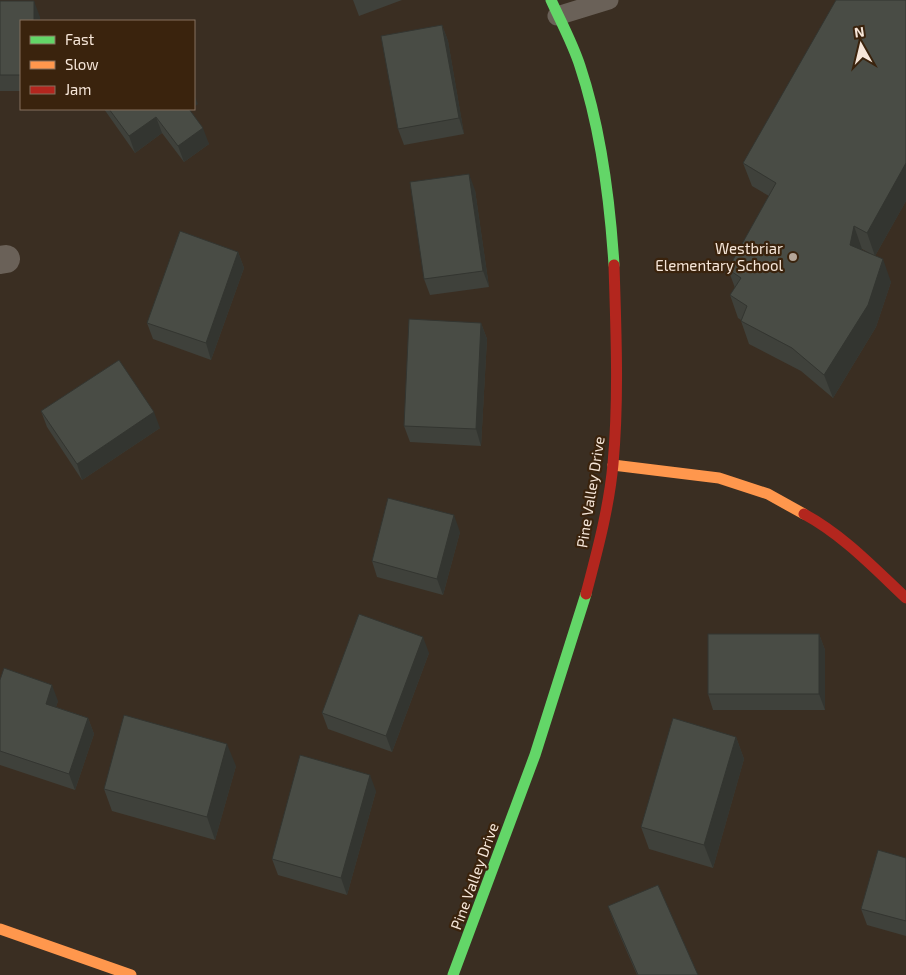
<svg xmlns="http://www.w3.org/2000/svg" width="906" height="975" viewBox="0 0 906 975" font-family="'Exo 2',sans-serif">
	<rect width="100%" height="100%" fill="#3a2e22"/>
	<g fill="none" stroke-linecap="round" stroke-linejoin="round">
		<path stroke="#6a6158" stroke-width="19" d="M 557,16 L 609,0"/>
		<path stroke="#6a6158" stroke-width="28" d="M 0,260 L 6,259"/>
		<g stroke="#63d668" stroke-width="11">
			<path d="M 551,0 C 561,22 573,44 580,66 C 600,126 610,202 614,265"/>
			<path d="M 453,975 L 535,755 L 586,594"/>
		</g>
		<g stroke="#ff974d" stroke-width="11">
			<path d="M 613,465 L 719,478 L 768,494 L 804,514"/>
			<path d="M 0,929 L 131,975"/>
		</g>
		<g stroke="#b3261e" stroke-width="11">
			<path d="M 804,514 C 843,535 874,568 906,598"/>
			<path d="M 586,594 C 597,552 609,508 613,464 C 619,398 616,331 614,265"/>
		</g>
	</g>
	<g fill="#3f413b" fill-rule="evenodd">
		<path d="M 353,0 L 402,0 L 359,16 Z"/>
		<path d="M 906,0 L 906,201 L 875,256 L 891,282 L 876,327 L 833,398 L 801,371 L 749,344 L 741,321 L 741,320 L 738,318 L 730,295 L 735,288 L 728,269 L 769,196 L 752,186 L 743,163 ZM 862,249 L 873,255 L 862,250 Z"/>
		<path d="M 0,1 L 40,17 L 21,21 L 21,91 L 0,91 Z"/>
		<path d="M 442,25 L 448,41 L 464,134 L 404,145 L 398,129 Z"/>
		<path d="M 104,109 L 191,109 L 190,110 L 209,144 L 184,162 L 162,133 L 135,153 Z"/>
		<path d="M 475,190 L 489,287 L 430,295 L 424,279 Z"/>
		<path d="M 238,252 L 244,268 L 211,360 L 153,339 L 147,323 Z"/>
		<path d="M 481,323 L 487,339 L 481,446 L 410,442 L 404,426 Z"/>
		<path d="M 41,411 L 160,428 L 82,480 L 47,427 Z"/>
		<path d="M 460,532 L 443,595 L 377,577 L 372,561 Z"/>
		<path d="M 819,634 L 825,650 L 825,710 L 713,710 L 708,694 Z"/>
		<path d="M 429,653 L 392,752 L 328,729 L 322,713 Z"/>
		<path d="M 0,680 L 58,701 L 56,707 L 88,718 L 94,734 L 75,790 L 0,765 Z"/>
		<path d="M 736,737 L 744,759 L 713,868 L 649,849 L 641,827 Z"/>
		<path d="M 236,766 L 215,840 L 112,811 L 104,789 Z"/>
		<path d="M 376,791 L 347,895 L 278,875 L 272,859 Z"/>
		<path d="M 906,858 L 906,936 L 867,925 L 861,909 Z"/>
		<path d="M 608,906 L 698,975 L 637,975 L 614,922 Z"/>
	</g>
	<g fill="#333530">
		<path d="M 34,1 L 40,17 L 40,21 L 34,21 Z"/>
		<path d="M 442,25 L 448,41 L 464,134 L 459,118 Z"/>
		<path d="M 194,94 L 198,104 L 194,107 Z"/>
		<path d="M 156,117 L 162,133 L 135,153 L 129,136 Z"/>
		<path d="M 203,128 L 209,144 L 184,162 L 178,146 Z"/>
		<path d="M 906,163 L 906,201 L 875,256 L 867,233 Z"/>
		<path d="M 469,174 L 475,190 L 489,287 L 483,271 Z"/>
		<path d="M 854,226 L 862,249 L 858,268 L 850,245 Z"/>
		<path d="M 238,252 L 244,268 L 211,360 L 206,343 Z"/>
		<path d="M 883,259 L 891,282 L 876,327 L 833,398 L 824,375 Z"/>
		<path d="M 481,323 L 487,339 L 481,446 L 476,429 Z"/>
		<path d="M 154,412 L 160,428 L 82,480 L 77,464 Z"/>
		<path d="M 454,515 L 460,532 L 443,595 L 437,579 Z"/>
		<path d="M 819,634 L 825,650 L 825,710 L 819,694 Z"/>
		<path d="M 423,637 L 429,653 L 392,752 L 386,736 Z"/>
		<path d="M 52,685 L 58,701 L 52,720 L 46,704 Z"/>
		<path d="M 88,718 L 94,734 L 75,790 L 69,774 Z"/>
		<path d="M 736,737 L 744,759 L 713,868 L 704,845 Z"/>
		<path d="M 227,744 L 236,766 L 215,840 L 207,817 Z"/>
		<path d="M 370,775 L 376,791 L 347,895 L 341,878 Z"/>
	</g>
	<g fill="#494c45" stroke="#333530">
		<path d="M 836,0 L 906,0 L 906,163 L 867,233 L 854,226 L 850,245 L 883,259 L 868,305 L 824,375 L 792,348 L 741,321 L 747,306 L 730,295 L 741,278 L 728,269 L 776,183 L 743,163 Z"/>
		<path d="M 0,1 L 34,1 L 34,21 L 21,21 L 21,75 L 0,75 Z"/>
		<path d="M 442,25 L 459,118 L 398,129 L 381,36 Z"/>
		<path d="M 109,109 L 189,109 L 203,128 L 178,146 L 156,117 L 129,136 Z"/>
		<path d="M 469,174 L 483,271 L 424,279 L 410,182 Z"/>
		<path d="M 180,231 L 238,252 L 206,343 L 147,323 Z"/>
		<path d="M 409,319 L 481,323 L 476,429 L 404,426 Z"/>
		<path d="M 119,360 L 154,412 L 77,464 L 41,411 Z"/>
		<path d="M 388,498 L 454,515 L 437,579 L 372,561 Z"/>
		<path d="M 359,614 L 423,637 L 386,736 L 322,713 Z"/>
		<rect x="708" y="634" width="111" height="60"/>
		<path d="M 4,668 L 52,685 L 46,704 L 88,718 L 69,774 L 0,751 L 0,680 Z"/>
		<path d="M 124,715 L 227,744 L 207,817 L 104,789 Z"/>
		<path d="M 673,718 L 736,737 L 704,845 L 641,827 Z"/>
		<path d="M 300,755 L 370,775 L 341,878 L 272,859 Z"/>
		<path d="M 878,850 L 906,858 L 906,921 L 861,909 Z"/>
		<path d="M 658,885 L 698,975 L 638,975 L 608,906 Z"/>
	</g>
	<circle fill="#b4a699" stroke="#3a230d" stroke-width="2" cx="793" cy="257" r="5"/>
	<g text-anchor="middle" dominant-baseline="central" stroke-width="4.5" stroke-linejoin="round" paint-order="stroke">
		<g font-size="15" fill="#f6e6d9" stroke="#3a230d" text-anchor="end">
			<text x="783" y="248">Westbriar<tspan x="783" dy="17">Elementary School</tspan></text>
		</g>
		<g font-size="15" fill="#f6e6d9" stroke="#3a230d">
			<text transform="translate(590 492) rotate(-81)">Pine Valley Drive</text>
			<text transform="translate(474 876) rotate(-70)">Pine Valley Drive</text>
		</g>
	</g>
	<rect x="20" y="20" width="175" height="90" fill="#3a230d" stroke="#85715f"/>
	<rect x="30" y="36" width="25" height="8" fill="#63d668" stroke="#85715f"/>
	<text x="65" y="45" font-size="15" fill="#f6e6d9">Fast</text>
	<rect x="30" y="61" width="25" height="8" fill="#ff974d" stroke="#85715f"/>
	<text x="65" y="70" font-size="15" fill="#f6e6d9">Slow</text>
	<rect x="30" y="86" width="25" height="8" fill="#b3261e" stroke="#85715f"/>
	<text x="65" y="95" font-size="15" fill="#f6e6d9">Jam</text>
	<g transform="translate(861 45) rotate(352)" stroke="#3a230d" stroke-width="4" paint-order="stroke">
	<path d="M0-4L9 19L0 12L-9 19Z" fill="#f6e6d9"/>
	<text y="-8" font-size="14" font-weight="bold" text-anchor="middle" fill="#f6e6d9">N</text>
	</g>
</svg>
